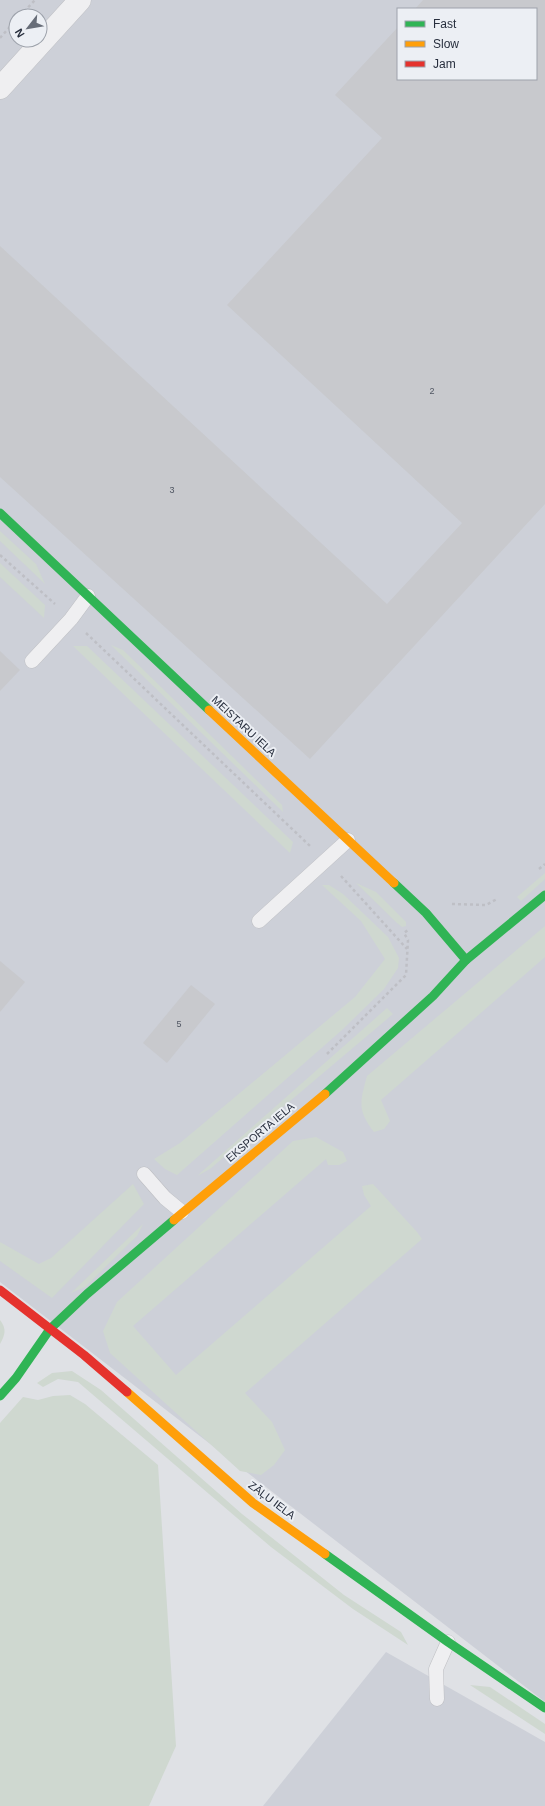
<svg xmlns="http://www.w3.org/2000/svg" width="545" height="1806" viewBox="0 0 545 1806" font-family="Arial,sans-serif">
	<rect width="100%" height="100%" fill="#dfe1e5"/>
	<g fill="#cdd0d8" fill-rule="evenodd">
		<path d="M 0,0 L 545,0 L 545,1702 L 0,1282 ZM 398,9 L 536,9 L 536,79 L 398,79 ZM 16,16 L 40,16 L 40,40 L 16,40 Z"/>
		<path d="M 386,1652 L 545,1742 L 545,1806 L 263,1806 Z"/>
	</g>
	<g fill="#cfd8d0">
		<path d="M 0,531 L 36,564 L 45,584 L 0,541 Z"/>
		<path d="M 0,563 L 45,605 L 44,618 L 0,577 Z"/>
		<path d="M 111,645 L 123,650 L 282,805 L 283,812 Z"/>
		<path d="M 73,646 L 87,646 L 293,842 L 290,853 Z"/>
		<path d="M 545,873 L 545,879 L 521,901 L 517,897 Z"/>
		<path d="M 356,883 L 376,892 L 406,922 L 406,926 L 402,927 L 397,923 Z"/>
		<path d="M 322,885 L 329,885 L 343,894 L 388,937 L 399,958 L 398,968 L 384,989 L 342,1030 L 177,1175 L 165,1169 L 154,1159 L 180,1143 L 355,997 L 385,959 L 361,921 Z"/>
		<path d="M 545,926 L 545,957 L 381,1100 L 390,1121 L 384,1129 L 374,1132 C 357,1110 360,1102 367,1076 Z"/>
		<path d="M 387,1008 L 393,1014 L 231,1151 L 210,1169 L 197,1176 Z"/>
		<path d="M 316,1137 L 343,1152 L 347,1161 L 339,1165 L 328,1165 L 326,1159 L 133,1326 L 176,1375 L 371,1206 L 364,1195 L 362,1186 L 373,1184 L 417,1232 L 422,1239 L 245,1393 L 272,1422 L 285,1450 L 274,1465 L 261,1475 L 240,1471 L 110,1353 L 103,1331 L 117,1302 L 293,1141 Z"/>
		<path d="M 133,1184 L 144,1204 L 52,1298 L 0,1261 L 0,1242 L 39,1264 L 51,1258 Z"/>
		<path d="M 143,1224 L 137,1236 L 85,1287 L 71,1293 Z"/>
		<path d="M 0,1320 C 7,1329 5,1335 0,1344 Z"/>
		<path d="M 72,1371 L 101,1390 L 242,1514 L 344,1595 L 401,1632 L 408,1645 L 353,1609 L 271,1547 L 78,1382 L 58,1379 L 43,1387 L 37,1383 L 52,1373 Z"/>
		<path d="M 70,1395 L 85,1404 L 158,1465 L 176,1746 L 149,1806 L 0,1806 L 0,1423 L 23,1397 L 38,1400 L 53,1396 Z"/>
		<path d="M 470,1685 L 490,1687 L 545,1724 L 545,1734 Z"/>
	</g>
	<g fill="#c8c9cd">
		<path d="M 423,0 L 545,0 L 545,504 L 310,759 L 0,477 L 0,246 L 387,604 L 462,523 L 227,305 L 382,138 L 335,95 L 398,27 L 398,79 L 536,79 L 536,9 L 415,9 Z"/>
		<path d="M 0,651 L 20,670 L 0,691 Z"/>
		<path d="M 0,961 L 25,982 L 0,1012 Z"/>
		<path d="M 191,985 L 215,1004 L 167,1063 L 143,1043 Z"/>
	</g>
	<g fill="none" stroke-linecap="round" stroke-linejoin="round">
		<defs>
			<g id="lane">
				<path d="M 32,661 L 71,619 L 88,596"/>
				<path d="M 259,921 L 348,840"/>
				<path d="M 144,1174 L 165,1198 L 182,1212"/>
				<path d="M 437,1699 L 436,1669 L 448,1642"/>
			</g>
			<path id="street" d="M 0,88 L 80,0"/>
		</defs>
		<use href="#lane" stroke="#bebfc3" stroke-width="15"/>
		<use href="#street" stroke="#bebfc3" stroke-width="23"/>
		<g stroke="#bebfc5" stroke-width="2.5" stroke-dasharray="3 3" stroke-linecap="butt">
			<path d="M 20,16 L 35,0"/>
			<path d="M 0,38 L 16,20"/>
			<path d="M 0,555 L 55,604"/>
			<path d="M 86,633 L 310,846"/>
			<path d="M 539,869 L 545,864"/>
			<path d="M 341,876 L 407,949"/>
			<path d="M 452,904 L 486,905 L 497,899"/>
			<path d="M 327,1054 L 406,975 L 408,940 L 404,933 L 408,930"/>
		</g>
		<use href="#lane" stroke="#efeff1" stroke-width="14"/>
		<use href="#street" stroke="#efeff1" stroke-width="22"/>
		<g stroke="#30b455" stroke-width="9">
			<path d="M 0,513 L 209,710"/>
			<path d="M 394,883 L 426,913 L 466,960"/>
			<path d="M 325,1094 L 433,996 L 466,960 L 545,895"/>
			<path d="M 0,1396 L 16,1378 L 50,1329 L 87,1294 L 174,1220"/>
			<path d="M 325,1554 L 448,1642 L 545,1708"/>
		</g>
		<g stroke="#ff9f0a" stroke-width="9">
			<path d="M 209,710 L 394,883"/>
			<path d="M 174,1220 L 325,1094"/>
			<path d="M 127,1392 L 253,1503 L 325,1554"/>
		</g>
		<path stroke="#e5322d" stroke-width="9" d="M 0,1290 L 84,1355 L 127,1392"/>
	</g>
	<g text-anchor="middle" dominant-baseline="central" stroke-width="4" stroke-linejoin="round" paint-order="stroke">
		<g font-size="9" fill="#505662">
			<text x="432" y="391">2</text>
			<text x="172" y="490">3</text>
			<text x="179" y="1024">5</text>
		</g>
		<g font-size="11" fill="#272e3d" stroke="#eceff4">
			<text transform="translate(244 726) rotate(43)">MEISTARU IELA</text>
			<text transform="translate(260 1132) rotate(-40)">EKSPORTA IELA</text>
			<text transform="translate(272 1500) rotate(37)">ZĀĻU IELA</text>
		</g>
	</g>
	<rect x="397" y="8" width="140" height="72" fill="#eceff4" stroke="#9da2ab"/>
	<rect x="405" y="21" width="20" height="6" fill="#30b455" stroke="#9da2ab"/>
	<text x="433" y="28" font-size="12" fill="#272e3d">Fast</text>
	<rect x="405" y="41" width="20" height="6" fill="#ff9f0a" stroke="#9da2ab"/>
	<text x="433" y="48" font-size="12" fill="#272e3d">Slow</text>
	<rect x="405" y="61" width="20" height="6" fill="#e5322d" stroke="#9da2ab"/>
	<text x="433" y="68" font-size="12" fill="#272e3d">Jam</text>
	<g transform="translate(28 28) rotate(239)"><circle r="19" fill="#eceff4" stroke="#9da2ab"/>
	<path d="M0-3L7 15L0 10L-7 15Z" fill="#676d78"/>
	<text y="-6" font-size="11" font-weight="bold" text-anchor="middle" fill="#272e3d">N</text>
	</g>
</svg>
